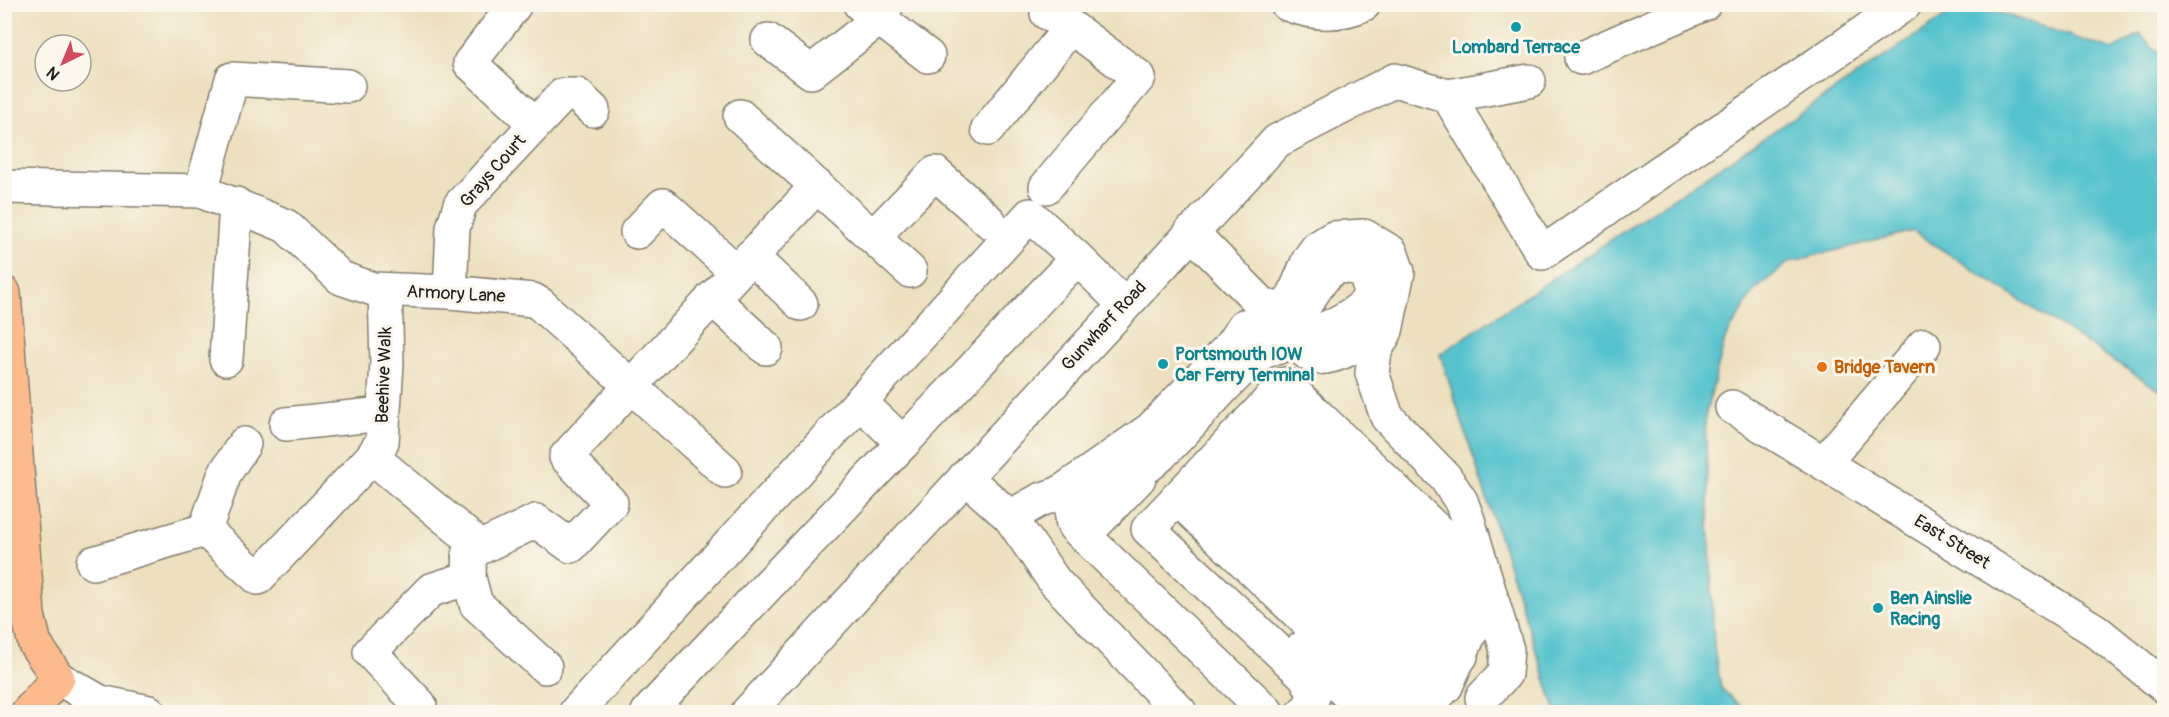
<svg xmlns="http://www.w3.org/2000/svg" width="2169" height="717" viewBox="0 0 2169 717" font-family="Pangolin,sans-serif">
	<rect width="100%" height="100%" fill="#fbf7ec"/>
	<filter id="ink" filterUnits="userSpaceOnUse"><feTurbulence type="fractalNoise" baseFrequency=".0167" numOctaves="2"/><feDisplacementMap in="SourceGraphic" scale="12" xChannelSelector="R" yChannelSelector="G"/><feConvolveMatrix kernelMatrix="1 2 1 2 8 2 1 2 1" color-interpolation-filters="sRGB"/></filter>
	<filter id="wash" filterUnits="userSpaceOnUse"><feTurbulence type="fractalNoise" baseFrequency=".008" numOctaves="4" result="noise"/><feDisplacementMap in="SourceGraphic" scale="24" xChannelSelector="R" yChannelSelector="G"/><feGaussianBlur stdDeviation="1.35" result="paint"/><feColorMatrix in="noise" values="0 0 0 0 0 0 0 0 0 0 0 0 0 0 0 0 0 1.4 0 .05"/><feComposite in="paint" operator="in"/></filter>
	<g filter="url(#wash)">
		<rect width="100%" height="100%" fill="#ede0bf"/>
		<path fill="#55c2cd" stroke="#386f74" stroke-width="1.5" d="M 1962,5 L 1976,5 L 2113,50 L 2140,34 L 2164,59 L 2164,393 L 1913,231 L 1789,262 L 1753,292 L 1725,339 L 1705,417 L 1714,648 L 1721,688 L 1747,712 L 1556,712 L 1440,354 Z"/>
	</g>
	<g filter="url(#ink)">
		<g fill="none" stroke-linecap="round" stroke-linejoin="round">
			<defs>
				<g id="minor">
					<path d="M 512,4 L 514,6 L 470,63 L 535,124"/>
					<path d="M 860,4 L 928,56"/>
					<path d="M 1287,4 C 1314,14 1337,16 1364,4"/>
					<path d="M 1047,13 L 1071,27"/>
					<path d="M 768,40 L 811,72 L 880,18 L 887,4"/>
					<path d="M 1581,58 L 1704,4"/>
					<path d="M 1448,96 L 1542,253 L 1905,4"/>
					<path d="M 740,116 L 910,271"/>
					<path d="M 988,129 L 1071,27 L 1139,77 L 1046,187"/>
					<path d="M 4,187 L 201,191 L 286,226 L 341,278 L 373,289 L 450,292 L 533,300 L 540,304 L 631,386 L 817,186"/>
					<path d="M 201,191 L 232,79 L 348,86"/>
					<path d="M 637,232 L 663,205 L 737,272"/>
					<path d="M 1191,232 L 1262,304 L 1276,310 L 1291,302 L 1309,259 L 1317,248 L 1333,238 L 1364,236 L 1391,252 L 1398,272 L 1386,331 L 1375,351 L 1372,373 L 1387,417 L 1445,477 L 1461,501 L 1468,520 L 1507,650 L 1505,674 L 1482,698"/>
					<path d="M 873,237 L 935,173 L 990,222"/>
					<path d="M 751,256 L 801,304"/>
					<path d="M 1077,258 L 1124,304"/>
					<path d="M 450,292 L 453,228 L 460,205 L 563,95 L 577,95 L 593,110"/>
					<path d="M 712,298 L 766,348"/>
					<path d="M 1244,326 C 1256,326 1274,329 1285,323 C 1319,305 1319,247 1365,273 C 1368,282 1372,290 1367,300 C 1357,320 1284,346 1262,352 C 1232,376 1207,406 1181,434 C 1168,447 1156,462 1140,471 C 1120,483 1060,495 1074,526 L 1267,712"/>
					<path d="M 1296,340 C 1300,346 1305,353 1312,356 C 1327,362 1359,347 1369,334 C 1373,329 1374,318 1376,312"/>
					<path d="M 226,359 L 236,204"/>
					<path d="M 860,402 L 1030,215 L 1077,258 L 903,443"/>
					<path d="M 1267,403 L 1457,584"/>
					<path d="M 1732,407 L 2095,630 L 2164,686"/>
					<path d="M 1250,421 L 1471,631"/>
					<path d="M 286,424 L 383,414"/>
					<path d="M 1233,439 L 1461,656"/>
					<path d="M 372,457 L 470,538 L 469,578 L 476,604 L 545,667"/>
					<path d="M 1211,462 L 1446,686"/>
					<path d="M 1824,463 L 1924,345"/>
					<path d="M 965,477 L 1010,517 L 1055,582 L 1180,712"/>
					<path d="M 1195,479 L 1429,705"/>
					<path d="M 1177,498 L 1402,712"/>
					<path d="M 1010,517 L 1040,500 L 1060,493 L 1151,429 L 1228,349 L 1244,326"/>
					<path d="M 1098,521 L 1139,478"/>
					<path d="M 205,530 L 258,578 L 372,457 L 382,442 L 387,363 L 385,290"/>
					<path d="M 205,530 L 225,473 L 244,444"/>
					<path d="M 469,553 L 536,521 L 571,546 L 611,503 L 566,457 L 631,386 L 725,471"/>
					<path d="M 93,563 L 205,530"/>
					<path d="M 1301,649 L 1366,712"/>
					<path d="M 58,678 L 100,702 L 149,712"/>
					<path d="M 420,705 L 370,652 L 431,590 L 469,578"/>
					<path d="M 576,712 L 860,402 L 903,443 L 648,712"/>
					<path d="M 748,712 L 1277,141 L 1395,80 L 1448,96 L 1529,81"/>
					<path d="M 1304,712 L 1310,707 L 1314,693 L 1305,676 L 1148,529 L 1285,384 L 1444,537 L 1471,624 L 1471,631 L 1446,686 L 1421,712"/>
				</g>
				<path id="major" d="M 4,293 L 28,615 L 35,644 L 58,678 L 28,712"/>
			</defs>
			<use href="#minor" stroke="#847e6e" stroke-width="36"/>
			<use href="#major" stroke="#847e6e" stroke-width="36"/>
			<use href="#minor" stroke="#fff" stroke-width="33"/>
			<use href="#major" stroke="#fcba8d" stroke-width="33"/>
		</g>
	</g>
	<g fill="#0f9aa8" stroke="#fbf7ec" stroke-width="2">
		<circle cx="1516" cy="27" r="6"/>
		<circle cx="1163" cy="364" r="6"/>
		<circle cx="1878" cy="608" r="6"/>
	</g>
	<circle fill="#e8710a" stroke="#fbf7ec" stroke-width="2" cx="1822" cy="367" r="6"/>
	<g text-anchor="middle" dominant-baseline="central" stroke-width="6" stroke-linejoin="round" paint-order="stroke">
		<g font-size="18" font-weight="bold" fill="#0d838f" stroke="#fbf7ec" text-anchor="start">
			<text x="1516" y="47" text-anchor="middle">Lombard Terrace</text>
			<text x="1175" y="354">Portsmouth IOW<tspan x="1175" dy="21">Car Ferry Terminal</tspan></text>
			<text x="1890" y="598">Ben Ainslie<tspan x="1890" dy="21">Racing</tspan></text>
		</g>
		<g font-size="18" fill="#1c1c1c" stroke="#fbf7ec">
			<text transform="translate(493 171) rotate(-49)">Grays Court</text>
			<text transform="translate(456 294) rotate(3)">Armory Lane</text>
			<text transform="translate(1104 326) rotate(-47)">Gunwharf Road</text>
			<text transform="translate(384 375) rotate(-88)">Beehive Walk</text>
			<text transform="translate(1952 542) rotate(32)">East Street</text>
		</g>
		<g font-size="18" font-weight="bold" fill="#c56008" stroke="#fbf7ec" text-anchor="start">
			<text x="1834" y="367">Bridge Tavern</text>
		</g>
	</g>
	<rect width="2169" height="717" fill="none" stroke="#fbf7ec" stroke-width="24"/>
	<g transform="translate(63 63) rotate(223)"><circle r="28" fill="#fbf7ec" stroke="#a29f99" stroke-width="1.5"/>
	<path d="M0-4.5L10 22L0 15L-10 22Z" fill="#d1495b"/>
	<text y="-9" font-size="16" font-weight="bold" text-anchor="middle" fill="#1c1c1c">N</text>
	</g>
</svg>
